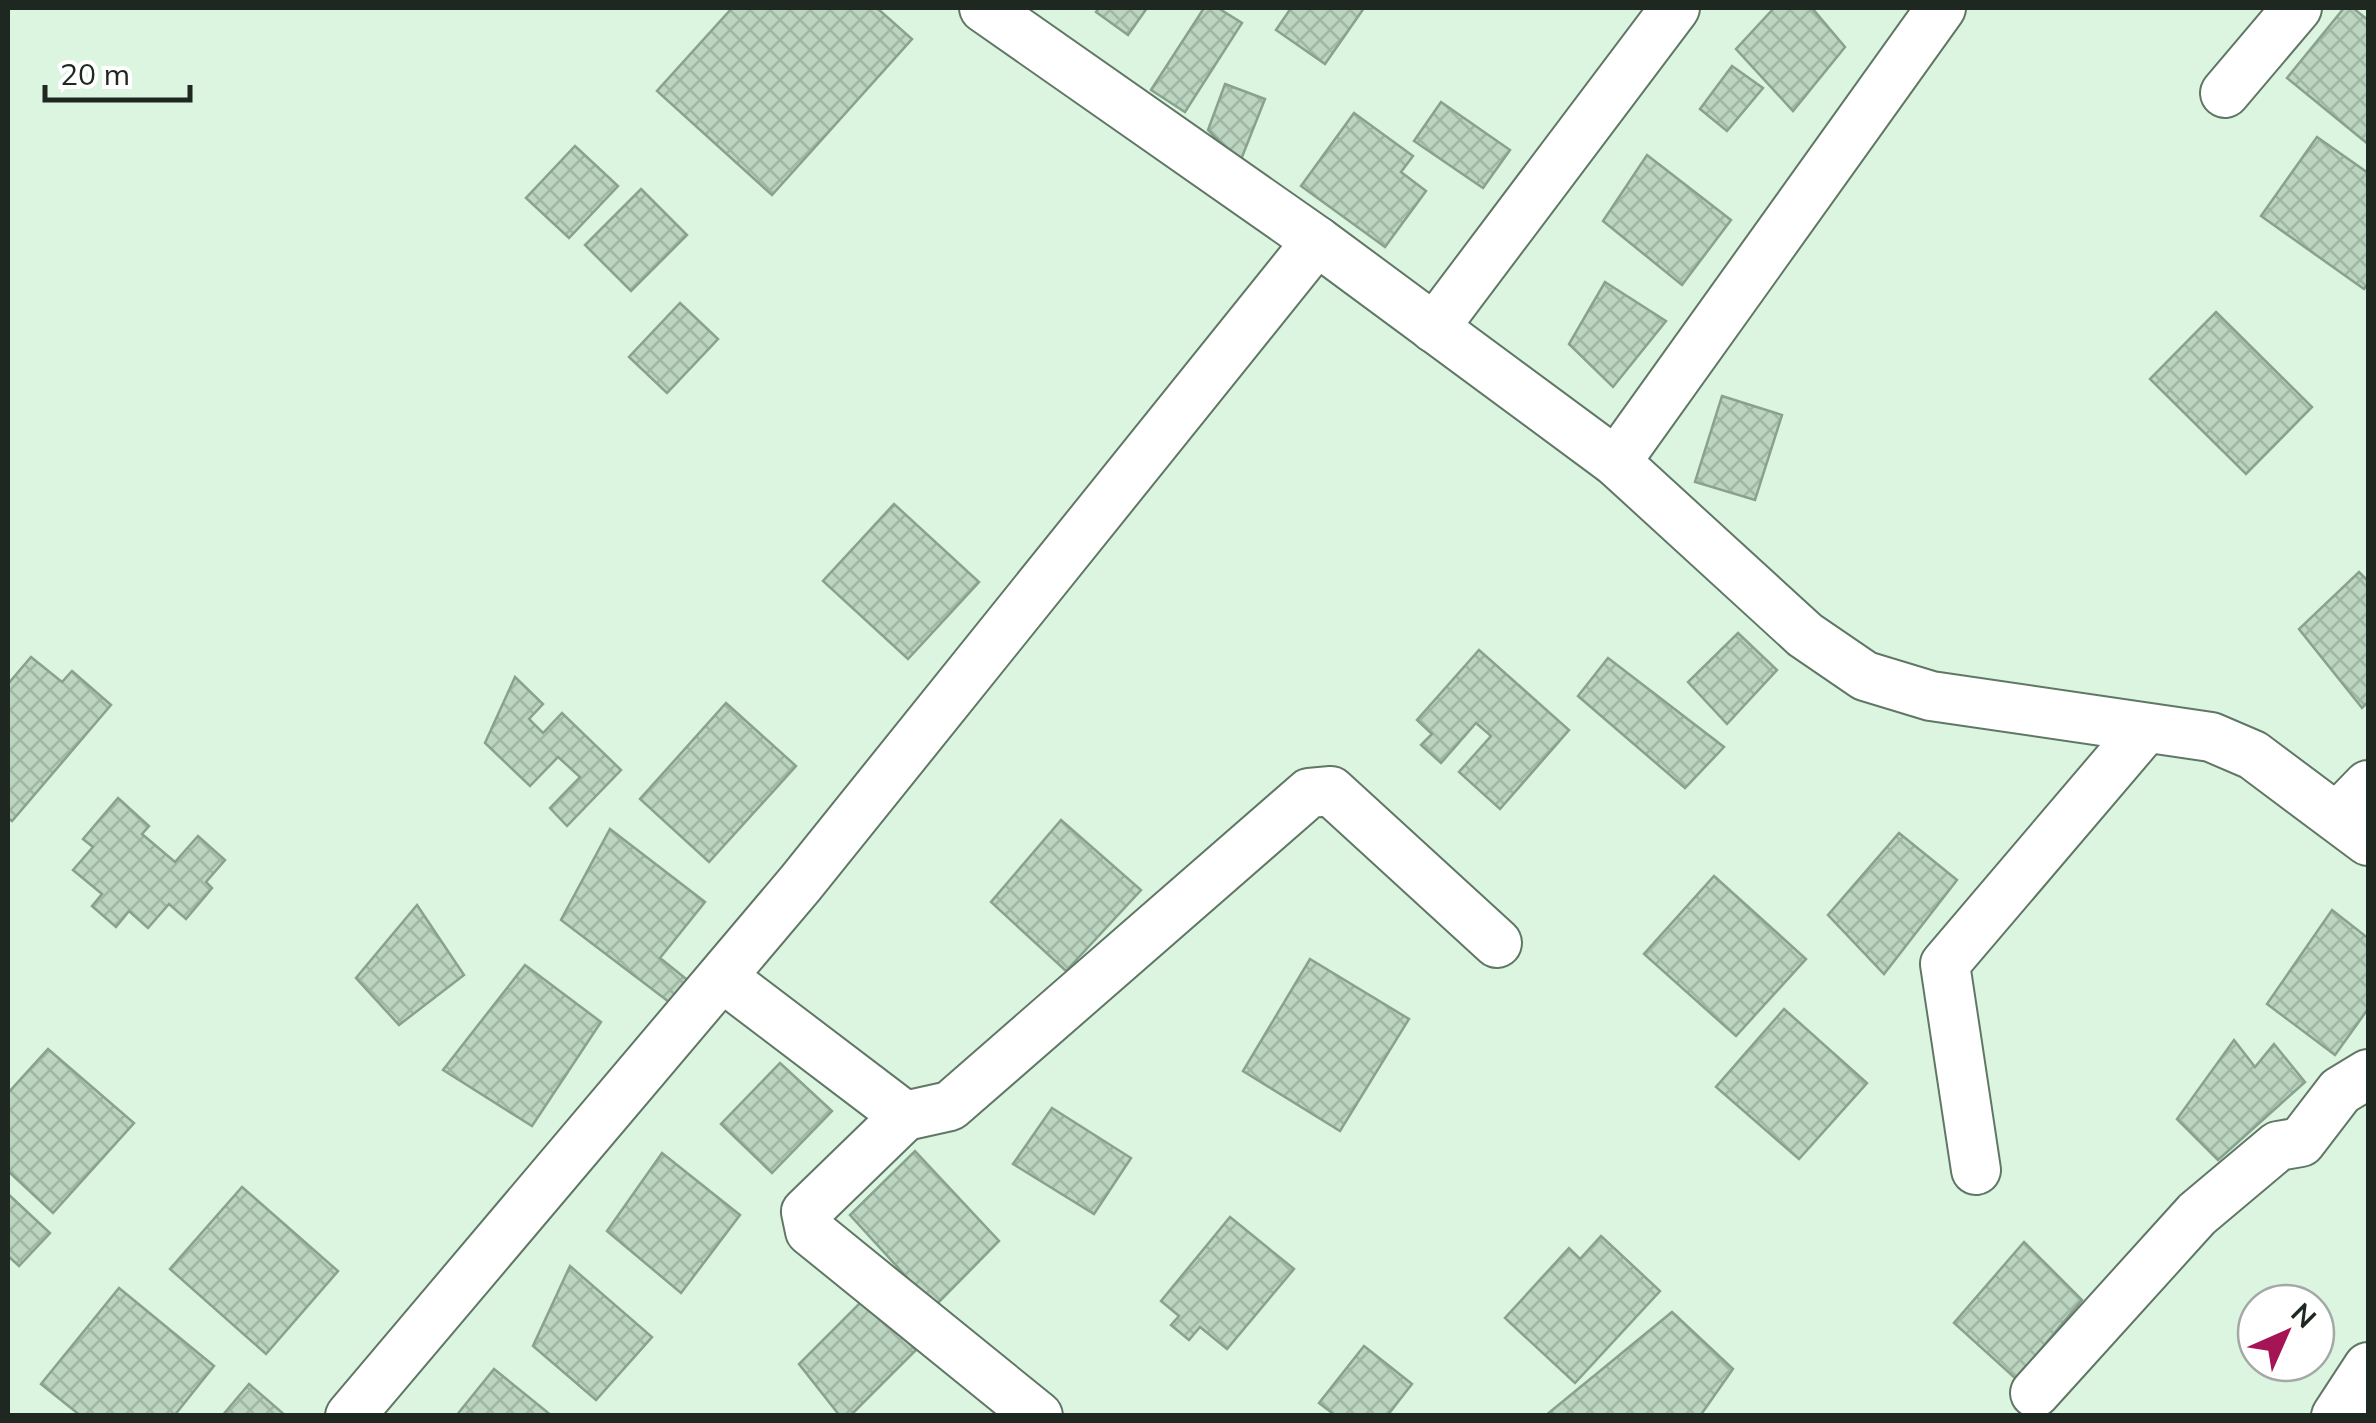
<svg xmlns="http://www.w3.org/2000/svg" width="2376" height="1423" viewBox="0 0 2376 1423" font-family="Mulish,sans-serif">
	<defs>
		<pattern id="building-cross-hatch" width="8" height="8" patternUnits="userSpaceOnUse" patternTransform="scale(2.5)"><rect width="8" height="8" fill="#bbd5c0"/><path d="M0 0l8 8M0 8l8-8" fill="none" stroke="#a0b7a5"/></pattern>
	</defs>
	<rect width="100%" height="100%" fill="#dbf5e1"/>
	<g fill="url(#building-cross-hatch)" stroke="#89a28e" stroke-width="2.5">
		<path d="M 732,8 L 877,8 L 912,39 L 772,195 L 657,91 Z"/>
		<path d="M 1099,8 L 1147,8 L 1128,35 L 1096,12 Z"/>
		<path d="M 1204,8 L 1218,8 L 1242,23 L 1185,112 L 1151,90 Z"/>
		<path d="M 1291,8 L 1364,8 L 1325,64 L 1276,30 Z"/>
		<path d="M 1774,8 L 1812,8 L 1845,47 L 1793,111 L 1736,49 Z"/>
		<path d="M 2344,8 L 2353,8 L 2368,20 L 2368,144 L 2287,78 Z"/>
		<path d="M 1732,66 L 1763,88 L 1727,131 L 1700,109 Z"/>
		<path d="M 1225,84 L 1265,99 L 1240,162 L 1208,130 Z"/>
		<path d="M 1441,102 L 1510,150 L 1483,188 L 1414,141 Z"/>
		<path d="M 1354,113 L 1413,156 L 1401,172 L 1426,191 L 1385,247 L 1301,186 Z"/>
		<path d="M 2317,137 L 2368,173 L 2368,283 L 2364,289 L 2261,216 Z"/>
		<path d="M 575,146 L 618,186 L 569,238 L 526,198 Z"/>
		<path d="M 1647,155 L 1731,220 L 1682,285 L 1603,221 Z"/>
		<path d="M 641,189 L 687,235 L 631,291 L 585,245 Z"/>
		<path d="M 1605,282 L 1666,321 L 1613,387 L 1569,344 Z"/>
		<path d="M 680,303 L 718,339 L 667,393 L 629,357 Z"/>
		<path d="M 2216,312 L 2312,407 L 2246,474 L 2150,379 Z"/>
		<path d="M 1722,396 L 1782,415 L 1755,500 L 1695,482 Z"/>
		<path d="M 894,504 L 979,582 L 908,659 L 823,581 Z"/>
		<path d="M 2359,572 L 2368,581 L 2368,702 L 2362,708 L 2299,629 Z"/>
		<path d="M 1738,633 L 1777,670 L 1727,724 L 1688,682 Z"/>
		<path d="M 1479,650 L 1569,730 L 1500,809 L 1459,772 L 1491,736 L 1476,723 L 1441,763 L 1421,745 L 1432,734 L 1417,720 Z"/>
		<path d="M 31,657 L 62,682 L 72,671 L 111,705 L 12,821 L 8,818 L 8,684 Z"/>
		<path d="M 1608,658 L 1724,747 L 1685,788 L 1578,696 Z"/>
		<path d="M 515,677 L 543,704 L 529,719 L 543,733 L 562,713 L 621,770 L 567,826 L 550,808 L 580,777 L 558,757 L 530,786 L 485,743 Z"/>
		<path d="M 726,703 L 796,766 L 709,862 L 640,799 Z"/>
		<path d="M 118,798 L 149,826 L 142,834 L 175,862 L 198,836 L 225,860 L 206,882 L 212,888 L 186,919 L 169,904 L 148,928 L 129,911 L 116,927 L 92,906 L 102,894 L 73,870 L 93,847 L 83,839 Z"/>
		<path d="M 1061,820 L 1141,890 L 1066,971 L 991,902 Z"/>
		<path d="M 610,829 L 705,902 L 660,958 L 690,982 L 673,1005 L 561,920 Z"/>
		<path d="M 1899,833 L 1957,880 L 1884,974 L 1828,915 Z"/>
		<path d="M 1714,876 L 1806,959 L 1736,1036 L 1644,954 Z"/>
		<path d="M 417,905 L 464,975 L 399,1025 L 356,978 Z"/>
		<path d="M 2332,910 L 2368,938 L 2368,1009 L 2335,1055 L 2267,1004 Z"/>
		<path d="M 1310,959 L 1409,1019 L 1340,1131 L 1243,1071 Z"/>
		<path d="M 525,965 L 601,1022 L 532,1126 L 443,1070 Z"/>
		<path d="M 1784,1009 L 1867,1083 L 1799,1159 L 1716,1087 Z"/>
		<path d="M 2234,1040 L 2255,1067 L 2274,1044 L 2305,1082 L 2218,1160 L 2177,1119 Z"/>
		<path d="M 48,1049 L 134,1123 L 53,1213 L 8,1171 L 8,1093 Z"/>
		<path d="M 780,1063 L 832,1111 L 772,1173 L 721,1124 Z"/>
		<path d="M 1052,1108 L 1131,1158 L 1094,1214 L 1013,1164 Z"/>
		<path d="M 915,1151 L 999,1241 L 934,1307 L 850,1215 Z"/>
		<path d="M 662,1153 L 740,1215 L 681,1293 L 607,1231 Z"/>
		<path d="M 242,1187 L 338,1271 L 266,1354 L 170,1269 Z"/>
		<path d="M 8,1194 L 50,1233 L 19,1266 L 8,1256 Z"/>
		<path d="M 1230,1217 L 1294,1269 L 1227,1349 L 1200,1327 L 1189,1340 L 1171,1325 L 1179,1316 L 1161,1301 Z"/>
		<path d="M 1601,1236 L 1660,1291 L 1575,1383 L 1505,1318 L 1569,1248 L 1580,1259 Z"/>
		<path d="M 2024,1242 L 2082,1300 L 2016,1379 L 1954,1323 Z"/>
		<path d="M 570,1266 L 652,1337 L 596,1400 L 533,1346 Z"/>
		<path d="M 119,1288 L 214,1366 L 174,1416 L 81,1416 L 41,1384 Z"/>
		<path d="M 865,1298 L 916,1350 L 850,1416 L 840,1416 L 799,1364 Z"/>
		<path d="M 1672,1312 L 1733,1369 L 1700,1416 L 1545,1416 Z"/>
		<path d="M 1364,1346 L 1412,1384 L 1387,1416 L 1336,1416 L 1319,1403 Z"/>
		<path d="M 494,1369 L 552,1416 L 456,1416 Z"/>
		<path d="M 249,1384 L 286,1416 L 222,1416 Z"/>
	</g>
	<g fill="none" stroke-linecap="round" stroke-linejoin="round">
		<defs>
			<g id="minor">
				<path d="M 984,8 L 1317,241 L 1616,462 L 1805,635 L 1865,676 L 1931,696 L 2211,737 L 2253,755 L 2368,841"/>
				<path d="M 2225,93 L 2297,8"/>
				<path d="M 1434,328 L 1675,8"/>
				<path d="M 1616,462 L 1941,8"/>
				<path d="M 2338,816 L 2368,785"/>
				<path d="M 722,977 L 905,1116 L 806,1212 L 810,1231 L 1038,1416"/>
				<path d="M 905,1116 L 950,1106 L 1309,793 L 1331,791 L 1497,943"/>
				<path d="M 1976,1170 L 1945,964 L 2146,728"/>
				<path d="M 2035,1393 L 2197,1214 L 2278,1146 L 2301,1142 L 2340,1091 L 2368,1074"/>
				<path d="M 350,1416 L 800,884 L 1317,241"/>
				<path d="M 2336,1416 L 2368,1367"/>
			</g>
		</defs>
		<use href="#minor" stroke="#607765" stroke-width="52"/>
		<use href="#minor" stroke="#fff" stroke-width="48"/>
	</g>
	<rect width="2376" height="1423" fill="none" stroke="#1e2820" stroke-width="20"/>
	<g transform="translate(2286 1333) rotate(45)"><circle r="48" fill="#ffffff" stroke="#a5a9a6" stroke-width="2.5"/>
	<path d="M0-8L18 38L0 25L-18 38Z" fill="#a51555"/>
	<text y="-15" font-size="28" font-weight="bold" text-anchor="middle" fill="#1e2820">N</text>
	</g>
	<path d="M45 85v15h145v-15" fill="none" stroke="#1e2820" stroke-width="5"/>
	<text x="60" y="85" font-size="30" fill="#1e2820" stroke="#ffffff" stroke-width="8" paint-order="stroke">20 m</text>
</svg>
